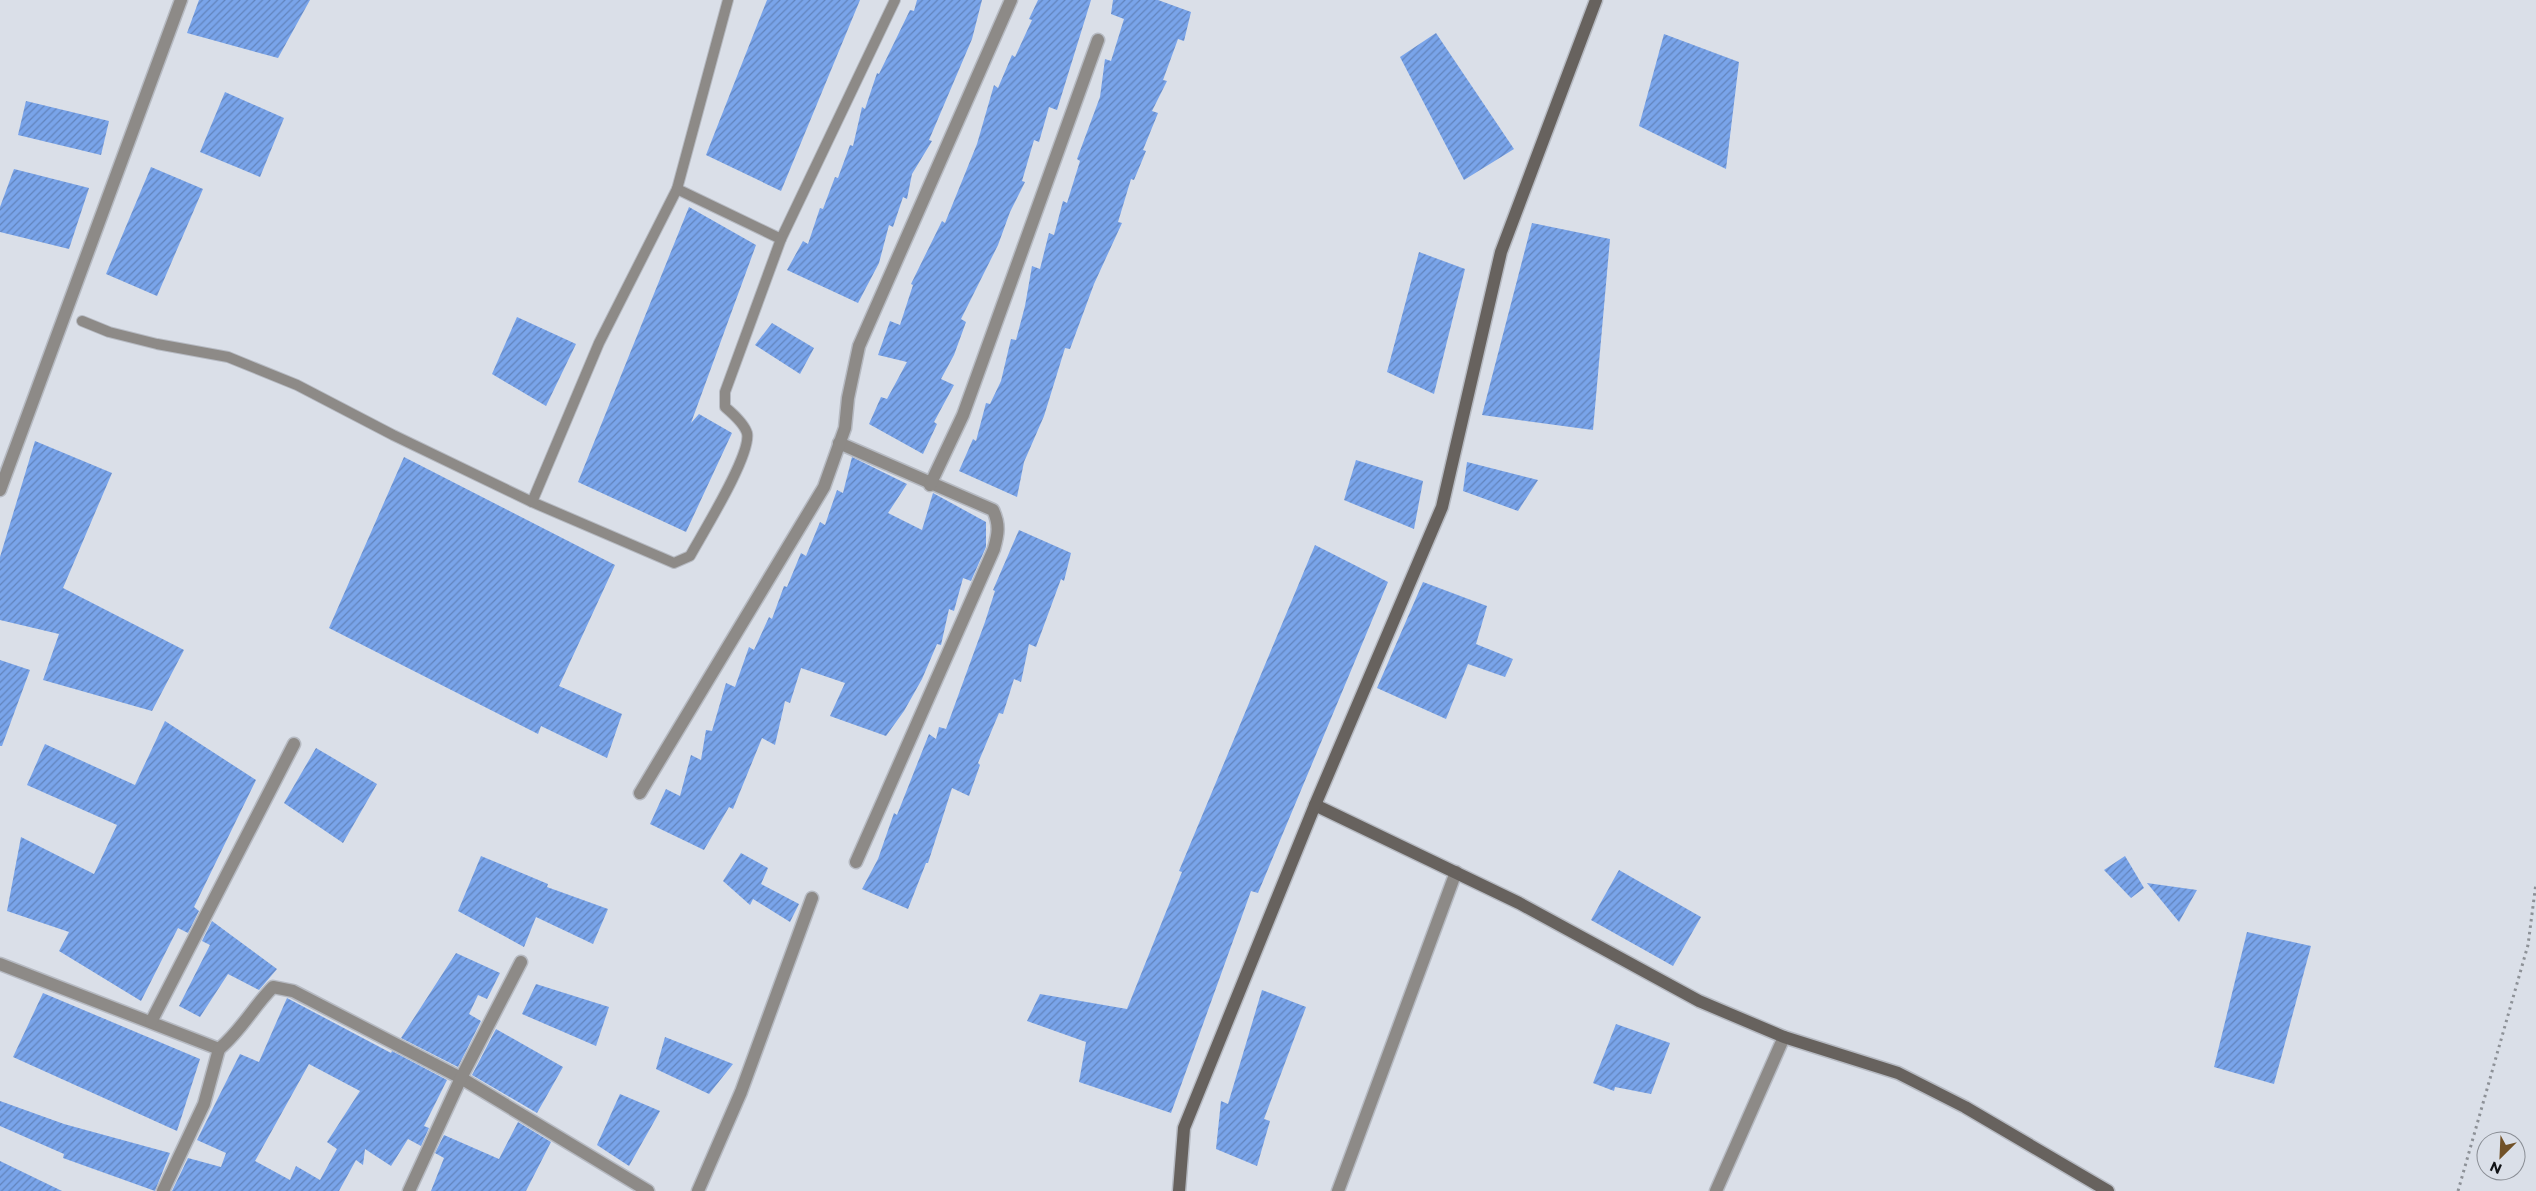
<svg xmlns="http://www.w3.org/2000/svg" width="2536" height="1191" viewBox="0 0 2536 1191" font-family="Montserrat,sans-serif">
	<defs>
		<pattern id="building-hatch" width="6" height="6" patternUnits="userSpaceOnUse" patternTransform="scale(1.25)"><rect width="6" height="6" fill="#79a4ea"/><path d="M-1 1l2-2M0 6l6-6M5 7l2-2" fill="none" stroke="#6284bc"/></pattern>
	</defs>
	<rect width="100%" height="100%" fill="#dadfe8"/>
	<g fill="url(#building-hatch)" fill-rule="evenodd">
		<path d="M 199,0 L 310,0 L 278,58 L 187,33 Z"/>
		<path d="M 767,0 L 860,0 L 781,191 L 706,155 Z"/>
		<path d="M 917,0 L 982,0 L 972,39 L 929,140 L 932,141 L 912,174 L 907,199 L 903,197 L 893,227 L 889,225 L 879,263 L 858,303 L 787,270 L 803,241 L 808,244 L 820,208 L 823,209 L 835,177 L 838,178 L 850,145 L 853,146 L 862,107 L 865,109 L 877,73 L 879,74 L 910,10 L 914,11 Z"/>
		<path d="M 1038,0 L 1091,0 L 1057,110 L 1049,107 L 1039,142 L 1034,140 L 1022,181 L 1025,182 L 1010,212 L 998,245 L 961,319 L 966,322 L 954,355 L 941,379 L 954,385 L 934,422 L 937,424 L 923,454 L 869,424 L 881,397 L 887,399 L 907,362 L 878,355 L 890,321 L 900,325 L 913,285 L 911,284 L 942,221 L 945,223 L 977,144 L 994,85 L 998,88 L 1012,55 L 1015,57 L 1032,20 L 1029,19 Z"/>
		<path d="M 1113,0 L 1158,0 L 1191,12 L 1184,41 L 1178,39 L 1163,80 L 1167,81 L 1152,111 L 1158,113 L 1143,150 L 1146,151 L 1134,180 L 1131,179 L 1118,222 L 1122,223 L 1094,284 L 1070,349 L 1065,348 L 1044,416 L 1024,462 L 1017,497 L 959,471 L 973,439 L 976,441 L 986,403 L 990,404 L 1001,381 L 1011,339 L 1016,340 L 1025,306 L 1032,266 L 1040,269 L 1049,233 L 1054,235 L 1063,201 L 1067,203 L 1080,161 L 1077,159 L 1100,97 L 1105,59 L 1111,61 L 1124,19 L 1111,14 Z"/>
		<path d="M 1436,33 L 1514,149 L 1464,180 L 1400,57 Z"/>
		<path d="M 1664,34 L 1739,62 L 1726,169 L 1639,126 Z"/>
		<path d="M 225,92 L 284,118 L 260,177 L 200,152 Z"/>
		<path d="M 26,101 L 109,121 L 101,155 L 18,135 Z"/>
		<path d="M 151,167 L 203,189 L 157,296 L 106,274 Z"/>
		<path d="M 14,169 L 89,188 L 69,249 L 0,232 L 0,207 Z"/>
		<path d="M 689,207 L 756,245 L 691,423 L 699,414 L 732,433 L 686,532 L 578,482 Z"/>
		<path d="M 1532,223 L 1610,239 L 1593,430 L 1482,415 Z"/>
		<path d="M 1419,252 L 1465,269 L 1434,394 L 1387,372 Z"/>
		<path d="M 517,317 L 576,344 L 546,406 L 492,374 Z"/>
		<path d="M 772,323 L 814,348 L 800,374 L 755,345 Z"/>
		<path d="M 35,441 L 112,473 L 63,588 L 184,650 L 152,711 L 43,680 L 59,634 L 0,620 L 0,557 Z"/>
		<path d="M 404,457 L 615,565 L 559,686 L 622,714 L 607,758 L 541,726 L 538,734 L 329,628 Z"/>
		<path d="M 852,457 L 907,484 L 888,513 L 922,530 L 933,493 L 986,522 L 986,547 L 971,581 L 963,578 L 954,611 L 949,609 L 941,645 L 937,644 L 922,679 L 904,711 L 886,736 L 830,716 L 845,683 L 801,668 L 790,703 L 785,701 L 775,745 L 762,738 L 733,809 L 729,807 L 704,850 L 650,824 L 666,789 L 680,796 L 691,755 L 701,760 L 706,730 L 712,731 L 726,683 L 735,687 L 749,647 L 754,650 L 769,617 L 772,619 L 784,586 L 787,587 L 801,553 L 806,556 L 820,522 L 825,525 L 837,490 L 843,493 Z"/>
		<path d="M 1356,460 L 1423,481 L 1414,529 L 1344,500 Z"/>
		<path d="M 1467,462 L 1538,480 L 1518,511 L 1463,491 Z"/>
		<path d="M 1019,530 L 1071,553 L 1064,581 L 1061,579 L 1036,647 L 1029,644 L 1021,682 L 1014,679 L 1003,714 L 999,713 L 978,763 L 980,765 L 969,796 L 952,788 L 928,863 L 926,863 L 908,909 L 862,889 L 878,859 L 894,813 L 897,815 L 929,734 L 936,739 L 939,727 L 946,729 L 985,622 L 995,591 L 993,590 Z"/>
		<path d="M 1315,545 L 1388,582 L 1258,893 L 1251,891 L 1171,1113 L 1079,1082 L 1086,1042 L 1027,1021 L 1040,994 L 1127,1009 L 1182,872 L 1179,871 Z"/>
		<path d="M 1423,582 L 1487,606 L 1476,644 L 1513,659 L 1505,677 L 1468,664 L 1446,719 L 1377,688 Z"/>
		<path d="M 0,660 L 30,670 L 2,746 L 0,746 Z"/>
		<path d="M 165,721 L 256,780 L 194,907 L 199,911 L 188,933 L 178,928 L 141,1001 L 59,951 L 69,932 L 7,911 L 21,837 L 94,874 L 117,825 L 27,785 L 45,744 L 135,785 Z"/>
		<path d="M 316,748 L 377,784 L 343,843 L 284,803 Z"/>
		<path d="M 741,853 L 768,868 L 761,884 L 799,904 L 790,922 L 753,899 L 750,905 L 723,881 Z"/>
		<path d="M 481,856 L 548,884 L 547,887 L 608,909 L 593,944 L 536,917 L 524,947 L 458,911 Z"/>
		<path d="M 2125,856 L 2144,888 L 2131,898 L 2104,870 Z"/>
		<path d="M 1619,870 L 1701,917 L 1673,966 L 1591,920 Z"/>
		<path d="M 2147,883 L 2197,890 L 2179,922 Z"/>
		<path d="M 212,921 L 277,969 L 259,990 L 228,974 L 200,1017 L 179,1006 L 210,945 L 202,941 Z"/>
		<path d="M 2247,932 L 2311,946 L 2274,1084 L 2214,1067 Z"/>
		<path d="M 456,953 L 500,973 L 487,999 L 478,995 L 469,1014 L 481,1021 L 458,1067 L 401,1038 Z"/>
		<path d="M 536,984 L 609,1007 L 596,1046 L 522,1014 Z"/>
		<path d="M 1262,990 L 1306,1007 L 1264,1119 L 1270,1121 L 1257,1166 L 1216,1149 L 1221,1101 L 1228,1104 Z"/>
		<path d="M 43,993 L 200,1059 L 177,1131 L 13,1057 Z"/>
		<path d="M 287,998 L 391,1053 L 392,1051 L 447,1080 L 424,1126 L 429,1128 L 421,1146 L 408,1139 L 391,1166 L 365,1149 L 363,1165 L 356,1160 L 339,1191 L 172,1191 L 188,1158 L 221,1167 L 226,1153 L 197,1140 L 240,1054 L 259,1062 ZM 309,1064 L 360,1091 L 327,1142 L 337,1149 L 320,1180 L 296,1166 L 290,1180 L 255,1161 Z"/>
		<path d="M 1616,1024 L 1670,1043 L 1651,1094 L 1615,1087 L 1614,1091 L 1593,1083 Z"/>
		<path d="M 496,1029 L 563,1067 L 537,1113 L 472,1075 Z"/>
		<path d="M 665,1037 L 733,1064 L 709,1094 L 656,1069 Z"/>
		<path d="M 620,1094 L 660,1111 L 629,1166 L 597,1145 Z"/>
		<path d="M 0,1101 L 64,1124 L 170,1153 L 155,1191 L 63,1158 L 64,1154 L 0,1126 Z"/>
		<path d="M 518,1122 L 551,1142 L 526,1191 L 431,1191 L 444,1158 L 435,1153 L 444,1135 L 499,1159 Z"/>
		<path d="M 0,1161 L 62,1191 L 0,1191 Z"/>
	</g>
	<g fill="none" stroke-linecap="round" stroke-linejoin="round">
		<defs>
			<g id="lane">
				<path d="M 677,189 L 781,239 L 895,0"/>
				<path d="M 82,321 L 109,332 L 157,344 L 228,357 L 297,385 L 393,435 L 532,502 L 674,563 L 690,556 C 702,534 752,454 747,433 C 744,423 732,413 725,407 L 725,392 L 781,239"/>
				<path d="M 532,502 L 599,343 L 677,189 L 728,0"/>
			</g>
			<g id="street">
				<path d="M 839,443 L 993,510 C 1000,525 998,534 994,549 L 856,862"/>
				<path d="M 930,485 L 963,415 L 1098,40"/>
				<path d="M 0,490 L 181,0"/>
				<path d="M 640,793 L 824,487 L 845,428 L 848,398 L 859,346 L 1011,0"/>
				<path d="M 0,964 L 219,1049 L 204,1104 L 163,1191"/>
				<path d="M 151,1022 L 294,744"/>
				<path d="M 219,1049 C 241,1031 253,1007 273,987 L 293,991 L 461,1078 L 648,1191"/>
				<path d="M 409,1191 L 461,1078 L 521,962"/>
				<path d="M 698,1191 L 741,1092 L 812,898"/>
				<path d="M 1338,1191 L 1456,872"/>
				<path d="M 1716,1191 L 1784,1037"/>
			</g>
			<g id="secondary">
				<path d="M 1315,805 L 1519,903 L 1699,1001 L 1784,1037 L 1898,1073 L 1965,1107 L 2108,1191"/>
				<path d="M 1179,1191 L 1184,1128 L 1315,805 L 1442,507 L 1501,252 L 1596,0"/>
			</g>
		</defs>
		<use href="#lane" stroke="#b6bac2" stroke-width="12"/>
		<use href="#street" stroke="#b6bac2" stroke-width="15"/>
		<use href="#secondary" stroke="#b6bac2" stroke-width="15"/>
		<path stroke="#8d9197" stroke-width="3" stroke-dasharray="2.5 4" stroke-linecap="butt" d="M 2458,1191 L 2528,945 L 2536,883"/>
		<use href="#lane" stroke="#8d8a87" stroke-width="10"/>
		<use href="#street" stroke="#8d8a87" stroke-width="12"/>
		<use href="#secondary" stroke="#67625e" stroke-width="12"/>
	</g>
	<g transform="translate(2501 1156) rotate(204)"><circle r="24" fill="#dadfe8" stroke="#898d94"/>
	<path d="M0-4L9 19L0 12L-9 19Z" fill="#715127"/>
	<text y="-8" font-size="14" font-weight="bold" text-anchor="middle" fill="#101215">N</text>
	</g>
</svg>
